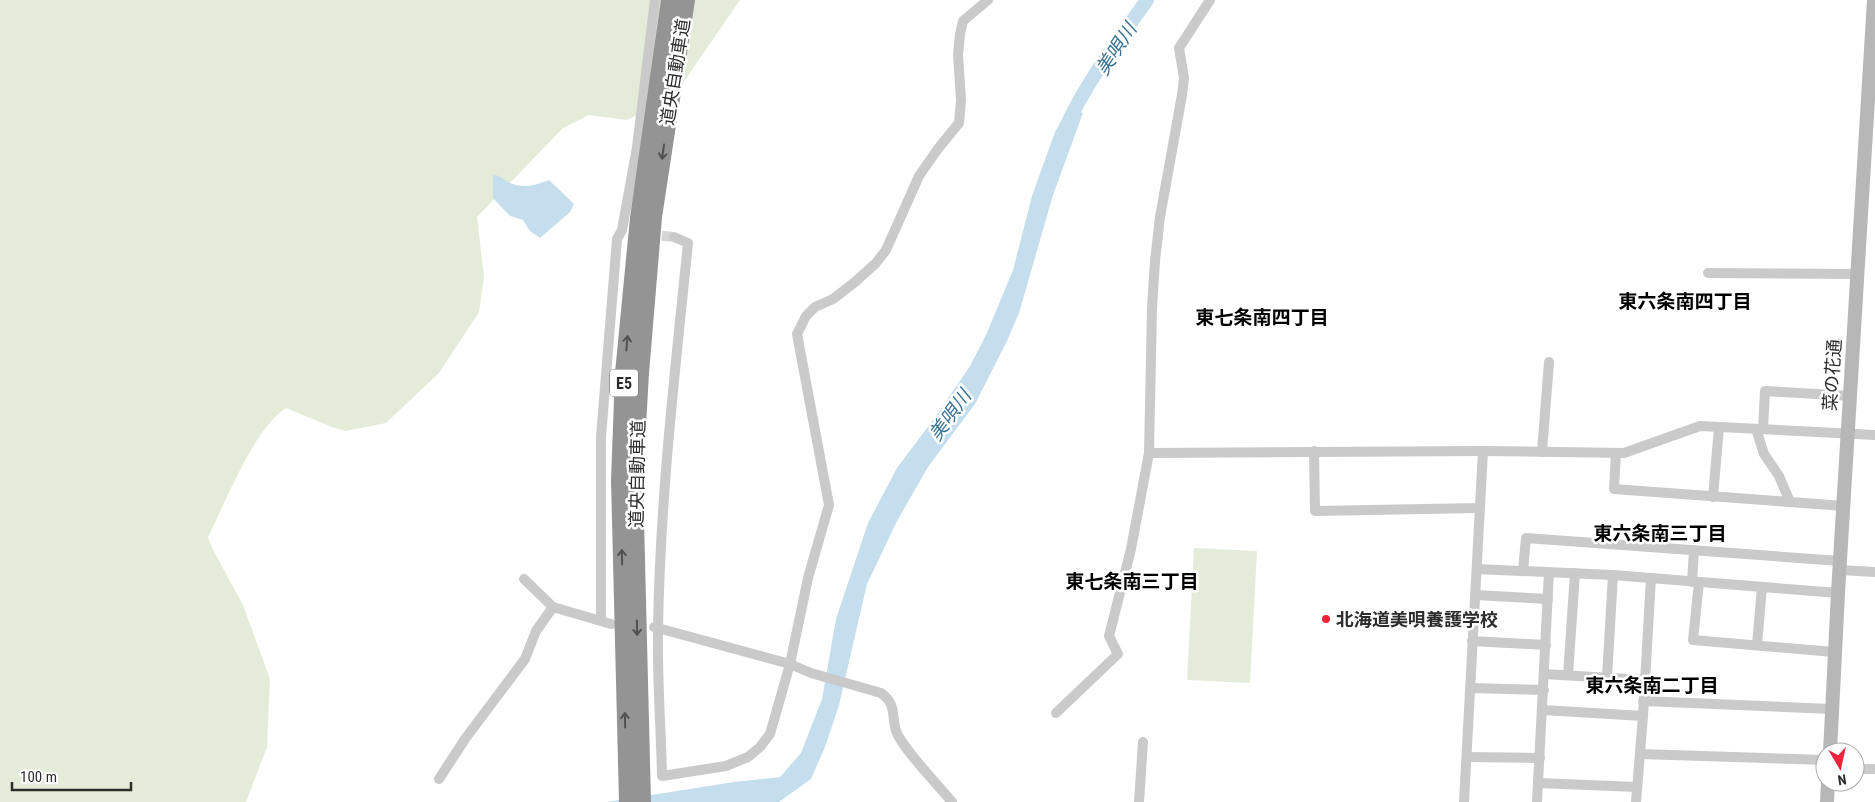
<svg xmlns="http://www.w3.org/2000/svg" width="1875" height="802" viewBox="0 0 1875 802" font-family="'Roboto Condensed','Noto Sans JP',sans-serif">
	<rect width="100%" height="100%" fill="#fff"/>
	<g fill="#e4ecd9">
		<path d="M 0,0 L 740,0 L 674,96 L 627,120 L 589,115 L 563,128 L 477,217 L 484,276 L 479,312 L 439,373 L 386,423 L 346,431 L 332,427 L 286,408 C 255,427 225,503 208,537 L 212,548 L 243,605 L 270,679 L 267,747 L 246,802 L 0,802 Z"/>
		<path d="M 1194,548 L 1257,551 L 1250,683 L 1187,680 Z"/>
	</g>
	<g fill="#c4deed">
		<path d="M 1068,109 L 1083,113 L 1053,195 L 1019,313 L 1007,341 L 975,404 L 928,467 L 897,521 L 867,584 L 839,705 L 825,747 L 811,779 L 779,802 L 607,802 L 734,782 L 780,777 L 801,753 L 822,699 L 836,619 L 868,523 L 897,468 L 936,416 L 970,366 L 986,335 L 1013,270 L 1032,196 L 1055,132 Z"/>
		<path d="M 493,175 C 501,175 503,180 510,183 C 525,189 536,185 549,180 L 574,204 L 570,212 L 540,238 L 530,231 L 523,220 L 510,216 L 493,198 Z"/>
	</g>
	<g fill="none" stroke-linecap="round" stroke-linejoin="round">
		<path stroke="#c4deed" stroke-width="14" d="M 1066,127 C 1086,82 1119,40 1147,0"/>
		<path stroke="#d5d5d5" stroke-width="10" stroke-dasharray="10 5" stroke-linecap="butt" d="M 647,234 L 674,237"/>
		<g stroke="#cacaca" stroke-width="10">
			<path d="M 674,237 L 688,243 C 675,371 660,500 658,629 C 657,678 661,727 662,776 L 726,766 L 748,757 L 760,747 L 770,734 L 790,664 L 808,578 L 829,505 L 797,334 L 806,316 L 815,307 L 833,299 L 855,282 L 876,263 L 886,250 L 919,176 L 937,150 L 959,123 L 961,100 L 958,55 L 960,34 L 963,21 L 988,0"/>
			<path d="M 1708,273 L 1858,274"/>
			<path d="M 1756,429 L 1764,454 L 1779,476 L 1790,502"/>
			<path d="M 1763,429 L 1765,391 L 1850,396"/>
			<path d="M 1314,451 L 1315,511 L 1479,508"/>
			<path d="M 1542,452 L 1549,362"/>
			<path d="M 1149,453 L 1483,451 L 1624,453 L 1700,426 L 1875,435"/>
			<path d="M 1616,453 L 1614,489 L 1844,506"/>
			<path d="M 1713,497 L 1719,427"/>
			<path d="M 1477,569 L 1613,575 L 1838,593"/>
			<path d="M 1840,570 L 1875,572"/>
			<path d="M 1523,571 L 1526,538 L 1840,561"/>
			<path d="M 524,579 L 553,607 L 611,624"/>
			<path d="M 1692,582 L 1694,550"/>
			<path d="M 1699,582 L 1693,640 L 1834,652"/>
			<path d="M 1475,595 L 1548,599"/>
			<path d="M 601,620 L 601,437 L 617,239 L 622,230 L 637,147 L 655,0"/>
			<path d="M 654,627 L 790,664 L 811,673 L 881,693 C 897,705 891,714 896,731 C 902,748 939,786 952,802"/>
			<path d="M 1472,641 L 1546,645"/>
			<path d="M 1757,645 L 1762,587"/>
			<path d="M 1544,674 L 1645,680"/>
			<path d="M 1568,675 L 1575,573"/>
			<path d="M 1607,677 L 1613,575"/>
			<path d="M 1470,688 L 1544,690"/>
			<path d="M 1643,701 L 1831,709"/>
			<path d="M 1543,710 L 1643,716"/>
			<path d="M 1056,713 L 1118,654 L 1109,636 L 1131,549 L 1149,453 L 1152,308 L 1155,261 L 1160,217 L 1182,95 L 1184,78 L 1179,48 L 1210,0"/>
			<path d="M 1640,754 L 1825,760"/>
			<path d="M 1467,757 L 1540,758"/>
			<path d="M 1855,769 L 1875,769"/>
			<path d="M 439,779 L 465,739 L 525,659 L 536,631 L 553,607"/>
			<path d="M 1538,783 L 1637,787"/>
			<path d="M 1139,802 L 1143,742"/>
			<path d="M 1464,802 L 1483,451"/>
			<path d="M 1537,802 L 1549,572"/>
			<path d="M 1636,802 L 1643,716 L 1651,578"/>
		</g>
		<g stroke="#b7b7b7" stroke-width="14">
			<path d="M 1830,752 L 1838,593 L 1874,0"/>
			<path d="M 1827,802 L 1828,782"/>
		</g>
		<g stroke="#949494" stroke-width="18">
			<path d="M 628,802 L 620,480 L 624,373 L 639,218 L 670,0"/>
			<path d="M 642,802 L 634,479 L 640,373 L 653,217 L 686,0"/>
		</g>
	</g>
	<defs><path id="oneway-shaft" d="M-6 0H5M1.5-3L5.5 0L1.5 3" fill="none" stroke-width="1.6" stroke-linecap="round" stroke-linejoin="round" transform="scale(1.25)"/></defs>
	<g stroke="#515151">
		<use href="#oneway-shaft" transform="translate(663 152) rotate(98)"/>
		<use href="#oneway-shaft" transform="translate(627 343) rotate(-85)"/>
		<use href="#oneway-shaft" transform="translate(622 557) rotate(-91)"/>
		<use href="#oneway-shaft" transform="translate(637 628) rotate(89)"/>
		<use href="#oneway-shaft" transform="translate(625 720) rotate(-91)"/>
	</g>
	<circle fill="#ee2539" stroke="#fff" stroke-width="2" cx="1326" cy="619" r="5"/>
	<g text-anchor="middle" dominant-baseline="central" stroke-width="5" stroke-linejoin="round" paint-order="stroke">
		<rect fill="#fff" stroke="#6c6c6c" stroke-width="1" x="610" y="369.5" width="28" height="27" rx="4"/>
		<g font-size="16" font-weight="bold" fill="#2d2d2d">
			<text x="624" y="383">E5</text>
		</g>
		<g font-size="18" fill="#2d2d2d" stroke="#fff">
			<text transform="translate(675 72) rotate(-81)">道央自動車道</text>
			<text transform="translate(1832 375) rotate(-86)">菜の花通</text>
			<text transform="translate(637 474) rotate(-89)">道央自動車道</text>
		</g>
		<g font-size="18" font-weight="bold" fill="#2d2d2d" stroke="#fff" text-anchor="start">
			<text x="1336" y="619">北海道美唄養護学校</text>
		</g>
		<g font-size="19" font-style="italic" fill="#377293" stroke="#fff">
			<text transform="translate(1116 49) rotate(-57)">美唄川</text>
			<text transform="translate(950 415) rotate(-54)">美唄川</text>
		</g>
		<g font-size="19" font-weight="bold" fill="#000" stroke="#fff">
			<text x="1685" y="301">東六条南四丁目</text>
			<text x="1262" y="317">東七条南四丁目</text>
			<text x="1660" y="533">東六条南三丁目</text>
			<text x="1132" y="581">東七条南三丁目</text>
			<text x="1652" y="685">東六条南二丁目</text>
		</g>
	</g>
	<g transform="translate(1840 767) rotate(171)"><circle r="24" fill="#ffffff" stroke="#ababab"/>
	<path d="M0-4L9 19L0 12L-9 19Z" fill="#ee2539"/>
	<text y="-8" font-size="14" font-weight="bold" text-anchor="middle" fill="#2d2d2d">N</text>
	</g>
	<path d="M12 782v8h119v-8" fill="none" stroke="#2d2d2d" stroke-width="2.5"/>
	<text x="20" y="782" font-size="15" fill="#2d2d2d" stroke="#ffffff" stroke-width="4" paint-order="stroke">100 m</text>
</svg>
